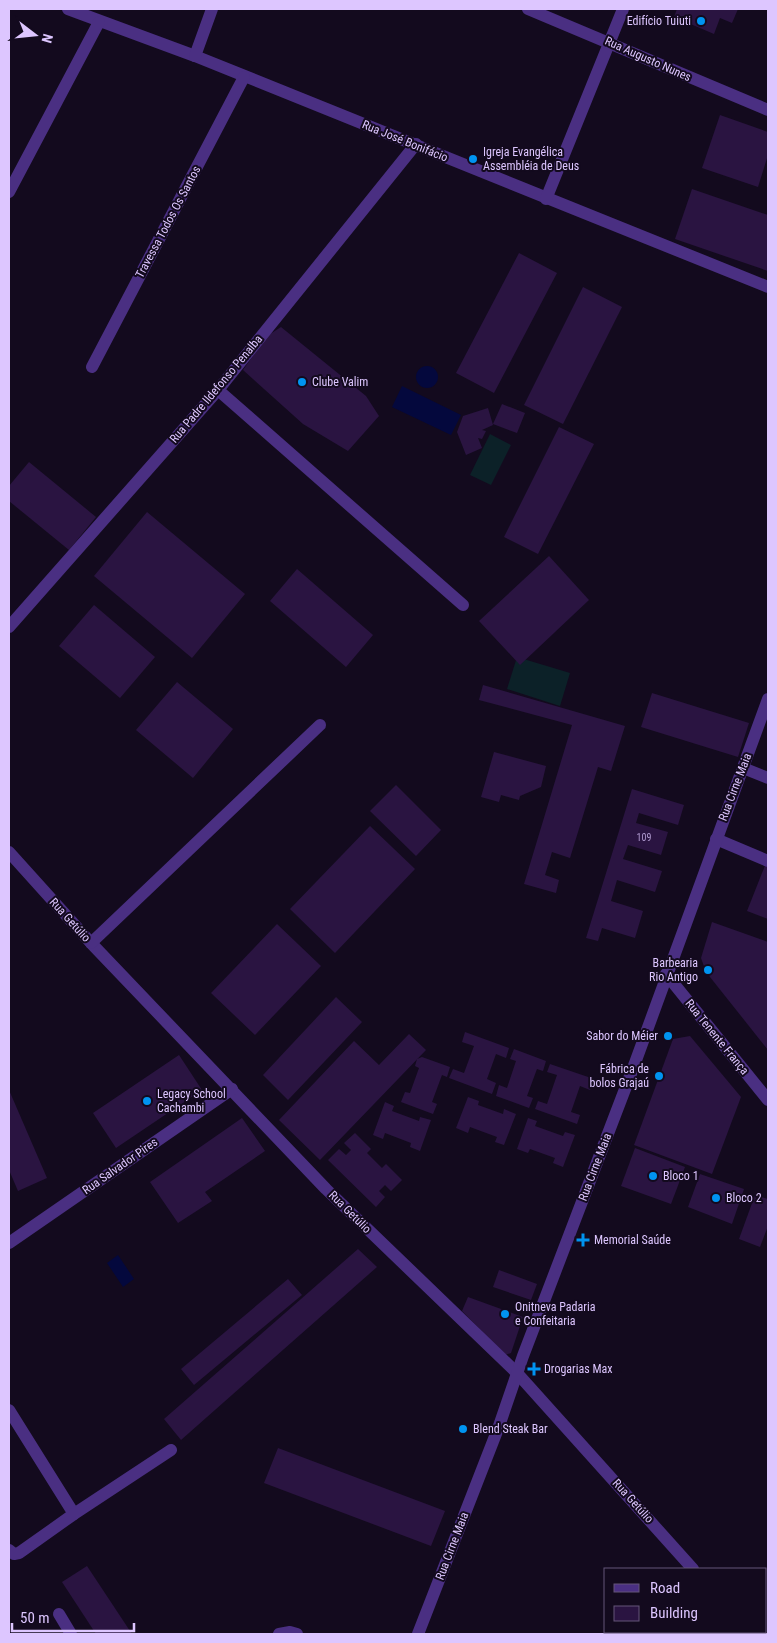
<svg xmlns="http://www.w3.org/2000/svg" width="777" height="1643" viewBox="0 0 777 1643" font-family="'Roboto Condensed',sans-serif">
	<rect width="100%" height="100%" fill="#130a1e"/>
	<g fill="#0c2128">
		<path d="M 490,434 L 511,445 L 491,485 L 470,475 Z"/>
		<path d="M 517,657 L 570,673 L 560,706 L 507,689 Z"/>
	</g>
	<g fill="#04083d">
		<circle cx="427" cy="377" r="11"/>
		<path d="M 402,386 L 461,415 L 451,435 L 392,407 Z"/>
		<path d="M 118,1255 L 134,1279 L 123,1287 L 107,1263 Z"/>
	</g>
	<g fill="#2a1441">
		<path d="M 677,9 L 738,9 L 732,23 L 720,18 L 714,34 L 674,17 Z"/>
		<path d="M 720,115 L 768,132 L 768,155 L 758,187 L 702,168 Z"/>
		<path d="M 692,189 L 768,215 L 768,271 L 675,239 Z"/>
		<path d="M 519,253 L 557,273 L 494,393 L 456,373 Z"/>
		<path d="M 583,287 L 622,307 L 563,424 L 524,405 Z"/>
		<path d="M 281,327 L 366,396 L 379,416 L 348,451 L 303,424 L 243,370 L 267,336 Z"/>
		<path d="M 502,404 L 525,413 L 517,433 L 493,424 Z"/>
		<path d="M 488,408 L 493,425 L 482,430 L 486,431 L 482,439 L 478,438 L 482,448 L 466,455 L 457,432 L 463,416 Z"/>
		<path d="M 559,427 L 594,444 L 538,554 L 504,537 Z"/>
		<path d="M 29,462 L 96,517 L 69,550 L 9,501 L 9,486 Z"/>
		<path d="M 147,512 L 245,594 L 192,658 L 94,576 Z"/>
		<path d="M 549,556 L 589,600 L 520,665 L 479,621 Z"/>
		<path d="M 297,569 L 373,635 L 346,667 L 270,601 Z"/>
		<path d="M 94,605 L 155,657 L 120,698 L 59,646 Z"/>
		<path d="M 177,682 L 233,729 L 193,778 L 136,730 Z"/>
		<path d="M 483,685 L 625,726 L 611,771 L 598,767 L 570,858 L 552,852 L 545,875 L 559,880 L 556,893 L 524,884 L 572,725 L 479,700 Z"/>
		<path d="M 652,693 L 749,723 L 738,757 L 641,727 Z"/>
		<path d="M 494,752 L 546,766 L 541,787 L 520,796 L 519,800 L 501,795 L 499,802 L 481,797 Z"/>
		<path d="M 396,785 L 441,830 L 416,856 L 370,811 Z"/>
		<path d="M 632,789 L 684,805 L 678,825 L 639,813 L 636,823 L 668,832 L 661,855 L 628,845 L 623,859 L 662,871 L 655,892 L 617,880 L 611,901 L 643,911 L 635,938 L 602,928 L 598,941 L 586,938 Z"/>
		<path d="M 370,826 L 415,869 L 335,953 L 290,909 Z"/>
		<path d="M 768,858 L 768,919 L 747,911 Z"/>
		<path d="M 712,922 L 768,942 L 768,1050 L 706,972 L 701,958 Z"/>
		<path d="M 277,924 L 321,966 L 255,1035 L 211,993 Z"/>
		<path d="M 336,997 L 362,1022 L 288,1100 L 263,1075 Z"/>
		<path d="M 465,1032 L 509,1048 L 506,1058 L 496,1054 L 487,1079 L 496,1083 L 492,1094 L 449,1078 L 453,1069 L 464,1073 L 474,1046 L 462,1042 Z"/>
		<path d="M 409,1034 L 426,1050 L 320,1160 L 279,1120 L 354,1041 L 379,1065 Z"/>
		<path d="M 690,1036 L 741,1097 L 712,1174 L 634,1145 L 673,1039 Z"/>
		<path d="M 514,1049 L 546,1061 L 543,1071 L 537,1069 L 527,1096 L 533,1098 L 529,1108 L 496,1096 L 499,1085 L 507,1088 L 516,1061 L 510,1059 Z"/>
		<path d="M 179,1055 L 202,1090 L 116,1148 L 93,1113 Z"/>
		<path d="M 422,1057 L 450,1067 L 447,1077 L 442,1075 L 432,1102 L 437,1104 L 433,1114 L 401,1102 L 405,1092 L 410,1093 L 419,1068 L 415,1066 L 417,1059 Z"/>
		<path d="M 550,1064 L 594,1079 L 590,1090 L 580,1086 L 571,1112 L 580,1115 L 577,1124 L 535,1109 L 538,1101 L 547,1104 L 557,1075 L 547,1072 Z"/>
		<path d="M 9,1090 L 47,1178 L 18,1191 L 9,1170 Z"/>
		<path d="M 468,1097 L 479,1101 L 478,1105 L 503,1114 L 504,1109 L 516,1114 L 504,1145 L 495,1142 L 497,1137 L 470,1127 L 468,1133 L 456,1128 Z"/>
		<path d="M 385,1102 L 394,1106 L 392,1111 L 419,1121 L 420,1117 L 431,1120 L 420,1151 L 410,1147 L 411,1143 L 385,1133 L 383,1139 L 373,1135 Z"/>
		<path d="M 242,1118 L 265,1151 L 205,1192 L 212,1201 L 178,1223 L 150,1182 Z"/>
		<path d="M 528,1118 L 537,1121 L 535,1126 L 563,1136 L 565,1132 L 575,1135 L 563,1167 L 553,1163 L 555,1158 L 530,1149 L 528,1153 L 517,1149 Z"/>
		<path d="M 355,1133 L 371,1149 L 367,1153 L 382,1168 L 386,1164 L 402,1180 L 391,1191 L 385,1185 L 379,1191 L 385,1197 L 376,1207 L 328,1160 L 339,1149 L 346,1155 L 351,1150 L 344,1143 Z"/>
		<path d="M 635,1148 L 685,1167 L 671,1204 L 621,1186 Z"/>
		<path d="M 700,1174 L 744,1189 L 732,1224 L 688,1207 Z"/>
		<path d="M 755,1195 L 768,1199 L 768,1226 L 760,1247 L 739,1239 Z"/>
		<path d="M 358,1249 L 377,1267 L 181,1440 L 164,1419 Z"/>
		<path d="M 499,1270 L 537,1284 L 531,1300 L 493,1287 Z"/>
		<path d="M 288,1279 L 302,1295 L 194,1385 L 181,1369 Z"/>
		<path d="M 468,1297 L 523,1317 L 511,1353 L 505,1355 L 462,1311 Z"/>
		<path d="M 278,1448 L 445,1511 L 431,1546 L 264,1483 Z"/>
		<path d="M 87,1566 L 132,1634 L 96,1634 L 62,1582 Z"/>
	</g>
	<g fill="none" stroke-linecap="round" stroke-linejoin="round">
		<g stroke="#4a2f82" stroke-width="12">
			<path d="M 68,9 L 195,56 L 768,287"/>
			<path d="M 528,9 L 768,110"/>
			<path d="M 195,56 L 212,9"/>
			<path d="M 9,192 L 99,22"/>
			<path d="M 546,199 L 623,9"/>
			<path d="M 92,367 L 244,77"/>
			<path d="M 218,390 L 463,605"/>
			<path d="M 9,627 L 218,390 L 416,144"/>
			<path d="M 743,768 L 768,778"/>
			<path d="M 716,839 L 768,861"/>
			<path d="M 9,852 L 91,943 L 326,1189 L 517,1373 L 693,1569"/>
			<path d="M 91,943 L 320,725"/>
			<path d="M 666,974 L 768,1100"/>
			<path d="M 9,1243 L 232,1089"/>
			<path d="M 9,1410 L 74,1514"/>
			<path d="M 9,1550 L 14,1554 L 19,1553 L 74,1514 L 171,1450"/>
			<path d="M 59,1614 L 71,1634"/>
			<path d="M 748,1632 L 750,1634"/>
			<path d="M 279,1634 L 290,1632 L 297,1634"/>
			<path d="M 418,1634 L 499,1426 L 523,1356 L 635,1063 L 768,699"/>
		</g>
	</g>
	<g fill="#0094f1" stroke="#130a1e" stroke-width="2">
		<circle cx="701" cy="21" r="5"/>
		<circle cx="473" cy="159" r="5"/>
		<circle cx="302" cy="382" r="5"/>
		<circle cx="708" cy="970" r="5"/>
		<circle cx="668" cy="1036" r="5"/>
		<circle cx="659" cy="1076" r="5"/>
		<circle cx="147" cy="1101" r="5"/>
		<circle cx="653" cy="1176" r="5"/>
		<circle cx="716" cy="1198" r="5"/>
		<path d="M580.5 1232.5h5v5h5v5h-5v5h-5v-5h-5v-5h5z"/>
		<circle cx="505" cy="1314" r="5"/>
		<path d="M531.5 1361.5h5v5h5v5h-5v5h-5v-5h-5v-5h5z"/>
		<circle cx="463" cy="1429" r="5"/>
	</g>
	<g text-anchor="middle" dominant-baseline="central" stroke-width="4" stroke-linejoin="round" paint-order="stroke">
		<g font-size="10" fill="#b09ad0">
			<text x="644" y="837">109</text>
		</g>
		<g font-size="12" fill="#ddc6ff" stroke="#130a1e" text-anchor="start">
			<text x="691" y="21" text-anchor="end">Edifício Tuiuti</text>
			<text x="483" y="152">Igreja Evangélica<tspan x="483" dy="14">Assembléia de Deus</tspan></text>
			<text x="312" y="382">Clube Valim</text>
			<text x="698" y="963" text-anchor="end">Barbearia<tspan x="698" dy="14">Rio Antigo</tspan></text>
			<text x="658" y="1036" text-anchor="end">Sabor do Méier</text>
			<text x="649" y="1069" text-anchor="end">Fábrica de<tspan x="649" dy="14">bolos Grajaú</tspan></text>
			<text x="157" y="1094">Legacy School<tspan x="157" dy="14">Cachambi</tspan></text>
			<text x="663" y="1176">Bloco 1</text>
			<text x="726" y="1198">Bloco 2</text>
			<text x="594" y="1240">Memorial Saúde</text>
			<text x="515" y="1307">Onitneva Padaria<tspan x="515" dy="14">e Confeitaria</tspan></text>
			<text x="544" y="1369">Drogarias Max</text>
			<text x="473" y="1429">Blend Steak Bar</text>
		</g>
		<g font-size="12" fill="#ddc6ff" stroke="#130a1e">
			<text transform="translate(648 59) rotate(24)">Rua Augusto Nunes</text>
			<text transform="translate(405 141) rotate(22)">Rua José Bonifácio</text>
			<text transform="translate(168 222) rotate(-62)">Travessa Todos Os Santos</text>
			<text transform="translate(216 389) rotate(-50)">Rua Padre Ildefonso Penalba</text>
			<text transform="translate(735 787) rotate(-69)">Rua Cirne Maia</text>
			<text transform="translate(70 920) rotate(48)">Rua Getúlio</text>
			<text transform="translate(717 1037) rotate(51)">Rua Tenente França</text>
			<text transform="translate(120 1166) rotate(-35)">Rua Salvador Pires</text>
			<text transform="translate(595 1167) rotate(-69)">Rua Cirne Maia</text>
			<text transform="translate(350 1212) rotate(45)">Rua Getúlio</text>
			<text transform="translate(633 1501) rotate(48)">Rua Getúlio</text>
			<text transform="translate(452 1546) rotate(-69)">Rua Cirne Maia</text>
		</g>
	</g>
	<rect width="777" height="1643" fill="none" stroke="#ddc6ff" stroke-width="20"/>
	<rect x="604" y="1568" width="162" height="65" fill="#130a1e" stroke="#645578"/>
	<rect x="614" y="1584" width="25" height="8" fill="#4a2f82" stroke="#645578"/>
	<text x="650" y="1593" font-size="15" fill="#ddc6ff">Road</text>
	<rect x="614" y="1606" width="25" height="15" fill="#2a1441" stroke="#645578"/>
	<text x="650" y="1618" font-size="15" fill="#ddc6ff">Building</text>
	<g transform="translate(35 35) rotate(106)" stroke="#130a1e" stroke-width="4" paint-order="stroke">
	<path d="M0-4L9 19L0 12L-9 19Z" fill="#ddc6ff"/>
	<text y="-8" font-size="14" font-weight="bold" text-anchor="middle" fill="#ddc6ff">N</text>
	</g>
	<path d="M12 1623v8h122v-8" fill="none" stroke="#ddc6ff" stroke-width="2.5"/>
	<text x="20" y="1623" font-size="15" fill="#ddc6ff" stroke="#130a1e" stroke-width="4" paint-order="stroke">50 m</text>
</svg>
